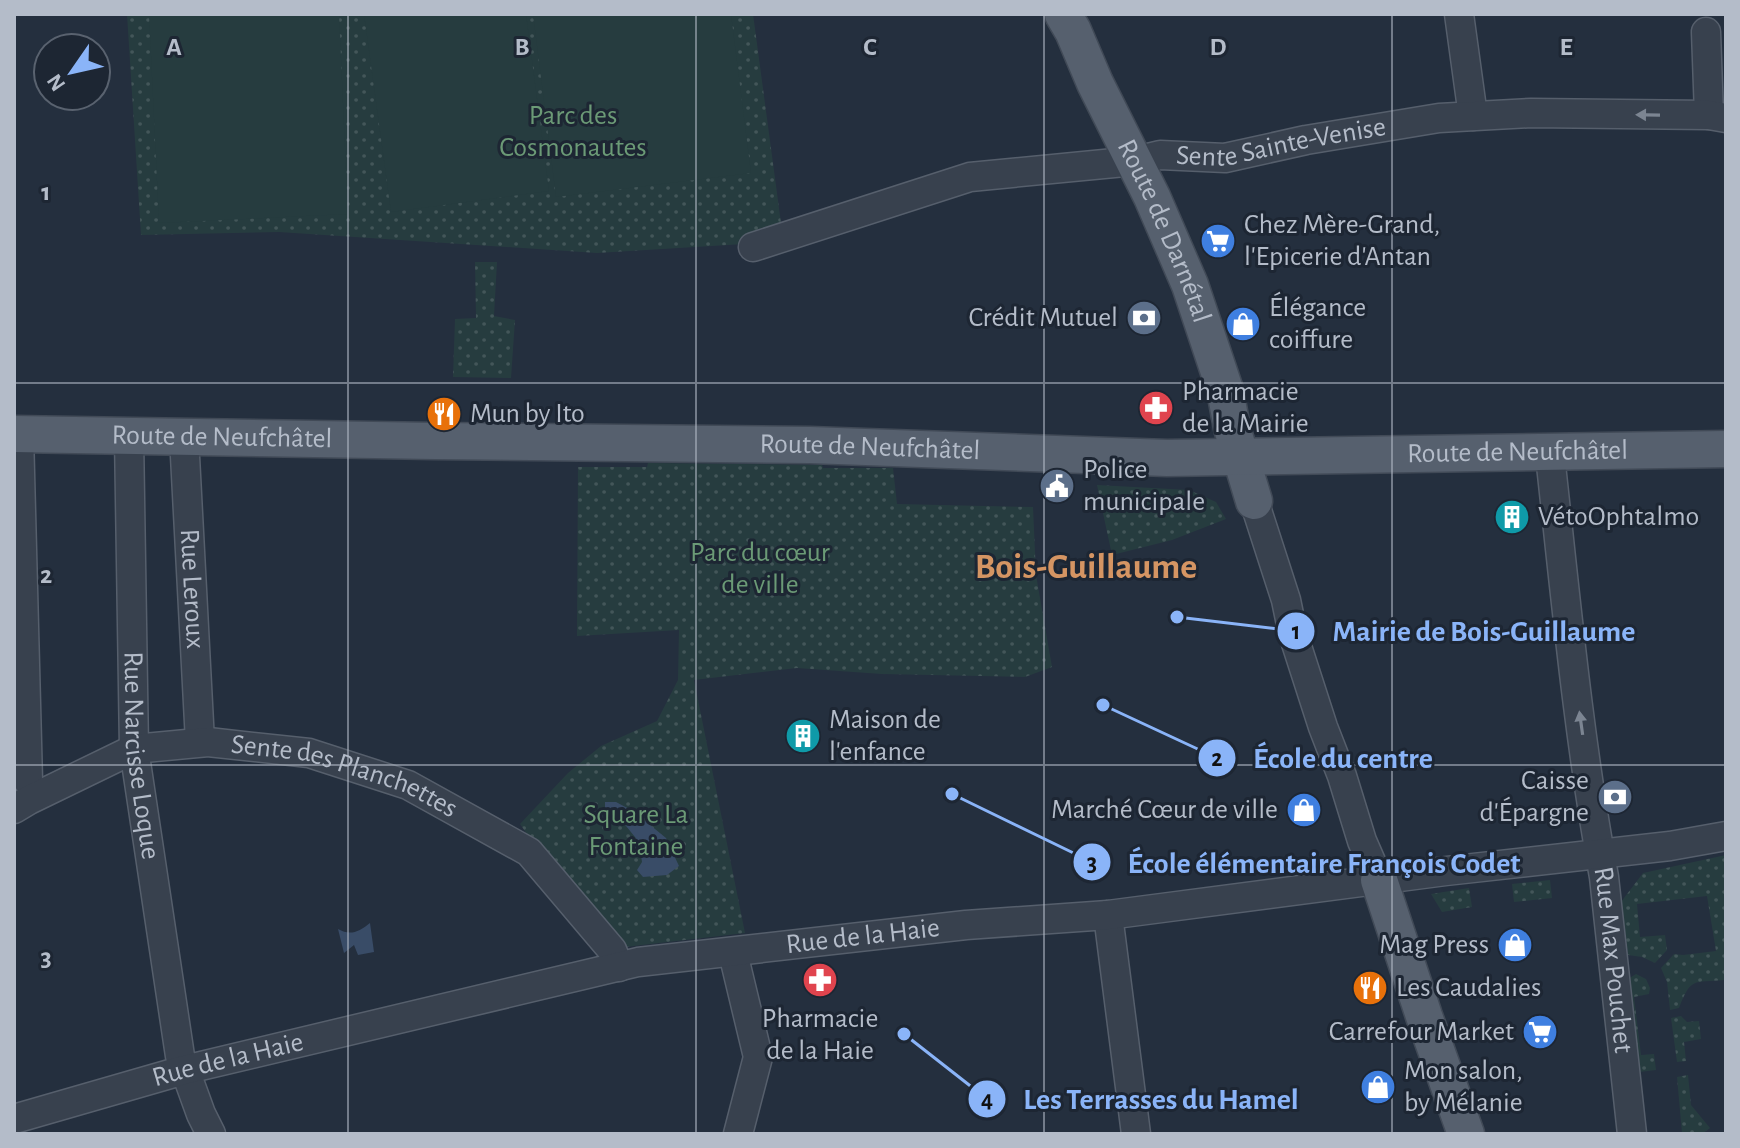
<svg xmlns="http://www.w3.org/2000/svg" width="1740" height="1148" viewBox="0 0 1740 1148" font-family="'Alegreya Sans',sans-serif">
	<defs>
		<pattern id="green-dots" width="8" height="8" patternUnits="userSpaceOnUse" patternTransform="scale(2)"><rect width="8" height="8" fill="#263c3f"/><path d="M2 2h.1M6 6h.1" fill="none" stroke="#435659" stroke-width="1.8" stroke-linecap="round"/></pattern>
	</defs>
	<rect width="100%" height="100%" fill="#242f3e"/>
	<g fill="url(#green-dots)">
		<path d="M 127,14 L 753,14 L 781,223 L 744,244 L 597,253 L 279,232 L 141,235 Z"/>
		<path d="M 475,262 L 497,262 L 494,316 L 515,320 L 511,378 L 453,377 L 455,319 L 476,318 Z"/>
		<path d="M 648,463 L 822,465 L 823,468 L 893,468 L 897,504 L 1033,507 L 1036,575 L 1052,667 L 1025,677 L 882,674 L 797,668 L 694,680 L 745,933 L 625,947 L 536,847 L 520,824 L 568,773 L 601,746 L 657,721 L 678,680 L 679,630 L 577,636 L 578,467 L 647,467 Z"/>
		<path d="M 1097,485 L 1189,490 L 1216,502 L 1226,519 L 1172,540 L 1112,555 Z"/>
		<path d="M 1726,855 L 1726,993 L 1724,980 C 1693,983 1691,977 1679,1008 L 1670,1010 L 1667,982 L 1661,968 L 1674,954 L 1683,955 L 1716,951 L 1707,896 L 1637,904 L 1640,937 L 1665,935 L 1667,950 L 1655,963 L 1642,957 L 1628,955 L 1621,902 L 1643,873 Z"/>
		<path d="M 1550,880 L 1552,898 L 1514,902 L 1512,884 Z"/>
		<path d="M 1469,888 L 1472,907 L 1442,912 L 1431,894 Z"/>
		<path d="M 1636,974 L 1646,979 L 1650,988 L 1649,994 L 1634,997 L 1641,1055 L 1654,1054 L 1656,1070 L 1639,1072 L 1628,979 Z"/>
		<path d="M 1681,1016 L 1687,1022 L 1699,1021 L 1701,1039 L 1684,1042 L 1686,1061 L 1677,1062 L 1671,1018 Z"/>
		<path d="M 1688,1075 L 1691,1105 L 1710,1128 L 1702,1134 L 1682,1133 L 1677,1077 Z"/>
	</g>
	<g fill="#263c3f">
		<path d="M 149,14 L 339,14 L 348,214 L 159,223 Z"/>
		<path d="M 364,14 L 526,14 L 549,191 L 391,212 Z"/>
		<path d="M 533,14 L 731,14 L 751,173 L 556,197 Z"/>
	</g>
	<g fill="#394c67">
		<path d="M 605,802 L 616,802 L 633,811 L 666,838 L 679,866 L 667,875 L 643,877 L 637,870 L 642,862 L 639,842 L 622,821 L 605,808 Z"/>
		<path d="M 370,923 L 374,952 L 358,955 L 354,945 L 344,953 L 338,929 C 350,936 359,932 370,923 Z"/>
	</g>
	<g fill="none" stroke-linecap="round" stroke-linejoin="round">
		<defs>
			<g id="minor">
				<path d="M 1459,14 L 1473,116"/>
				<path d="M 1706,32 L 1709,115"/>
				<path id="s1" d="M 753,247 L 970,177 L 1135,161 L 1160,155 L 1225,158 L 1306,140 L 1439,118 L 1531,113 L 1709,115 L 1726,118"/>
				<path d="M 19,434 L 28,781"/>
				<path id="s2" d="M 129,436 L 134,749 L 180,1056 L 201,1114 L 211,1134"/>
				<path id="s3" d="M 184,437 L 200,742"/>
				<path id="s4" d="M 1551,452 L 1551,465 C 1566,602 1579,741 1604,877 L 1632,1134"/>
				<path d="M 1254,501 L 1286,600 L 1293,634 L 1323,727 L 1342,776 L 1362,841 L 1379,880"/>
				<path id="s5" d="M 14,809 L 29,800 L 134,749 L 208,742 L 309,753 L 408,785 L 529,852 L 612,950 L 619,967"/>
				<path d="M 1108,915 L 1136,1134"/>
				<path d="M 733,953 L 758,1057 L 738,1134"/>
				<path id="s6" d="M 14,1119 L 184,1070 L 638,962 L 966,925 L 1108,915 L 1446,871 L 1670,846 L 1726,836"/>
			</g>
			<g id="major">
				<path id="s7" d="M 1063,14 L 1073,31 L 1095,83 L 1152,197 L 1190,285 L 1225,390 L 1232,428 L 1254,501"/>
				<path id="s8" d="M 14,434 L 434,441 L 810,445 L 1167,458 L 1726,449"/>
				<path d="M 1379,880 L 1424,1016 L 1466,1134"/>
			</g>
		</defs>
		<use href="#minor" stroke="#565f6c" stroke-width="31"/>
		<use href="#major" stroke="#414a57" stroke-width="39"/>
		<use href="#minor" stroke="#38414e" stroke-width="28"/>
		<use href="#major" stroke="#56606e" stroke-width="36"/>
	</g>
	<defs><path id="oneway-solid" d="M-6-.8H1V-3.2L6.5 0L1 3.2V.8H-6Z" transform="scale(2)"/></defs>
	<g fill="#7c8592">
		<use href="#oneway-solid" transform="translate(1648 115) rotate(-179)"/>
		<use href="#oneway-solid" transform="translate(1581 723) rotate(-98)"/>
	</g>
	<path fill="none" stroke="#b4bcc9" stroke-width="2" stroke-opacity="0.55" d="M 348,14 L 348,1134M 696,14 L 696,1134M 1044,14 L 1044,1134M 1392,14 L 1392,1134M 14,383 L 1726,383M 14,765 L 1726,765"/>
	<defs>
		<symbol id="supermarket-disc" viewBox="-11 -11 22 22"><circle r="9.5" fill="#3f7fe0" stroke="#1d2633"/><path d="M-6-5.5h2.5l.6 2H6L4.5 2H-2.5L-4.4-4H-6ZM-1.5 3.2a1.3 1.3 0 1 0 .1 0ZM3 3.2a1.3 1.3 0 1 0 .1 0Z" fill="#fff"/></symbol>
		<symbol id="bank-disc" viewBox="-11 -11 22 22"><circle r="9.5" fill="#5c6f8a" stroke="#1d2633"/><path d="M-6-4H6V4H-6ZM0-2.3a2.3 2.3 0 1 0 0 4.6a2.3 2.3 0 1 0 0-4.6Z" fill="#fff"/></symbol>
		<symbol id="shop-disc" viewBox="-11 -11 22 22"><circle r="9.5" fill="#3f7fe0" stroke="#1d2633"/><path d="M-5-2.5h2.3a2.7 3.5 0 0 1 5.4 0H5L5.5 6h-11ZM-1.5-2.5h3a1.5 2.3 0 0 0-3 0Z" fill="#fff"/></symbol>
		<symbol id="pharmacy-disc" viewBox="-11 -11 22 22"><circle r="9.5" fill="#e0444e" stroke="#1d2633"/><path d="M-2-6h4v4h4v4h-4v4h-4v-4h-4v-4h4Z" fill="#fff"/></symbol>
		<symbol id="restaurant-disc" viewBox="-11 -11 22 22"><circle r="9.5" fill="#e8710a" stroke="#1d2633"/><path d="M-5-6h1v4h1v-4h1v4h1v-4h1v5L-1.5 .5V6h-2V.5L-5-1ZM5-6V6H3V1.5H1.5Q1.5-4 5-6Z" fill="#fff"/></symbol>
		<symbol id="civic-disc" viewBox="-11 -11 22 22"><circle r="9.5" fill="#5c6f8a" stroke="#1d2633"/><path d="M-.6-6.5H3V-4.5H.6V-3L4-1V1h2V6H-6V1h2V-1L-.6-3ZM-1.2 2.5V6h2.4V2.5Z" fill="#fff"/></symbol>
		<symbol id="building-disc" viewBox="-11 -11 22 22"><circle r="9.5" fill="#0f9aa8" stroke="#1d2633"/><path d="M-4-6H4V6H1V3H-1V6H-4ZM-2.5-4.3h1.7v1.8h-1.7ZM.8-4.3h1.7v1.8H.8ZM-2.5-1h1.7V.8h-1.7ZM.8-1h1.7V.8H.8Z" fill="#fff"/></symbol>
	</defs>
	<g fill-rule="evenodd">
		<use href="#supermarket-disc" x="1198" y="221" width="40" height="40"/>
		<use href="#bank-disc" x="1124" y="298" width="40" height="40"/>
		<use href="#shop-disc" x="1223" y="304" width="40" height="40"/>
		<use href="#pharmacy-disc" x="1136" y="388" width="40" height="40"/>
		<use href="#restaurant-disc" x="424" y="394" width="40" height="40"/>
		<use href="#civic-disc" x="1037" y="466" width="40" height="40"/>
		<use href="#building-disc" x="1492" y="497" width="40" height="40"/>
		<use href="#building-disc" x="783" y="716" width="40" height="40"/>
		<use href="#bank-disc" x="1595" y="777" width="40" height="40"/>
		<use href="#shop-disc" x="1284" y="790" width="40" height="40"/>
		<use href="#shop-disc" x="1495" y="925" width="40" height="40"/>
		<use href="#pharmacy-disc" x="800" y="960" width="40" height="40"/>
		<use href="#restaurant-disc" x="1350" y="968" width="40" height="40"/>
		<use href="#supermarket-disc" x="1520" y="1012" width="40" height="40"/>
		<use href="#shop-disc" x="1358" y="1067" width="40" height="40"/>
	</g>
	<g text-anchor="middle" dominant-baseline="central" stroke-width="6" stroke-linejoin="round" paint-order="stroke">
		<g font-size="28" fill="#6b9a76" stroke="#1d2633">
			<text x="573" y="116">Parc des<tspan x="573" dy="32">Cosmonautes</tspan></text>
			<text x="760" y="553">Parc du cœur<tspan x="760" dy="32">de ville</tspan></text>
			<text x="636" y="815">Square La<tspan x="636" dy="32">Fontaine</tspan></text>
		</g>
		<g font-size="28" fill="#b4bcc9" stroke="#1d2633">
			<text stroke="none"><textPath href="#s1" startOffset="542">Sente Sainte-Venise</textPath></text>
			<text stroke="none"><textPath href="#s7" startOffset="240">Route de Darnétal</textPath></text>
			<text stroke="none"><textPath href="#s8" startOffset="208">Route de Neufchâtel</textPath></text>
			<text stroke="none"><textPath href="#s8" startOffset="856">Route de Neufchâtel</textPath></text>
			<text stroke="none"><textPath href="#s8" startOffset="1504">Route de Neufchâtel</textPath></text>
			<text stroke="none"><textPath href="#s3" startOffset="152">Rue Leroux</textPath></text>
			<text stroke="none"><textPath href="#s2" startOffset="320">Rue Narcisse Loque</textPath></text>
			<text stroke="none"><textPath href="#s5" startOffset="350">Sente des Planchettes</textPath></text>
			<text stroke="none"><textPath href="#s6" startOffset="870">Rue de la Haie</textPath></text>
			<text stroke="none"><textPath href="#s4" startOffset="512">Rue Max Pouchet</textPath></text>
			<text stroke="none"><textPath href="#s6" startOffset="222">Rue de la Haie</textPath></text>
		</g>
		<g font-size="28" fill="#b4bcc9" stroke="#1d2633" text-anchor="start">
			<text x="1244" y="225">Chez Mère-Grand,<tspan x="1244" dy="32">l'Epicerie d'Antan</tspan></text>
			<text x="1269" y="308">Élégance<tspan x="1269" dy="32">coiffure</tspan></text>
			<text x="1118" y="318" text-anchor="end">Crédit Mutuel</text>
			<text x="1182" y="392">Pharmacie<tspan x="1182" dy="32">de la Mairie</tspan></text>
			<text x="470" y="414">Mun by Ito</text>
			<text x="1083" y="470">Police<tspan x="1083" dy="32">municipale</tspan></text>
			<text x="1538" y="517">VétoOphtalmo</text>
			<text x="829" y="720">Maison de<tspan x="829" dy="32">l'enfance</tspan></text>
			<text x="1589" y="781" text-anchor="end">Caisse<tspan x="1589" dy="32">d'Épargne</tspan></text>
			<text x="1278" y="810" text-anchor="end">Marché Cœur de ville</text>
			<text x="1489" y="945" text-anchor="end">Mag Press</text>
			<text x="1396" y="988">Les Caudalies</text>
			<text x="820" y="1019" text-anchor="middle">Pharmacie<tspan x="820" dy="32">de la Haie</tspan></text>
			<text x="1514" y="1032" text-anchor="end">Carrefour Market</text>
			<text x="1404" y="1071">Mon salon,<tspan x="1404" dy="32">by Mélanie</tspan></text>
		</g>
		<g font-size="36" font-weight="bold" fill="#d59563" stroke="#1d2633">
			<text x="1086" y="567">Bois-Guillaume</text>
		</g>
	</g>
	<g font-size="26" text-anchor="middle" font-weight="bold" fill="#b4bcc9" stroke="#1d2633" stroke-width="6" stroke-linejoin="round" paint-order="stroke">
		<text x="174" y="55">A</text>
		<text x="522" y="55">B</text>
		<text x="870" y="55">C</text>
		<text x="1218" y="55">D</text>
		<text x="1566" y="55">E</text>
		<text x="46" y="200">1</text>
		<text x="46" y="583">2</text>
		<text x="46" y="966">3</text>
	</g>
	<path fill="none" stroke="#8ab4f8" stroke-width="3" d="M1177 617L1296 631M1103 705L1217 758M952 794L1092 862M904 1034L987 1099"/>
	<g fill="#8ab4f8" stroke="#1d2633" stroke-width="3">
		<circle cx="1177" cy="617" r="8"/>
		<circle cx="1103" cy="705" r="8"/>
		<circle cx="952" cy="794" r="8"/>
		<circle cx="904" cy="1034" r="8"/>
		<circle cx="1296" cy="631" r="20"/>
		<circle cx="1217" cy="758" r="20"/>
		<circle cx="1092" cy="862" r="20"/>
		<circle cx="987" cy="1099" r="20"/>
	</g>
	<g font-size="24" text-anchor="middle" font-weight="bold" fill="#111">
		<text x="1296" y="639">1</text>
		<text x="1217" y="766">2</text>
		<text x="1092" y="871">3</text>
		<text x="987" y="1107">4</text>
	</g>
	<g font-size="30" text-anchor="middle" font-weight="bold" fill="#8ab4f8" stroke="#1d2633" stroke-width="6" stroke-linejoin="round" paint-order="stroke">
		<text x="1484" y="641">Mairie de Bois-Guillaume</text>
		<text x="1343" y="768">École du centre</text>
		<text x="1324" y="873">École élémentaire François Codet</text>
		<text x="1161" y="1109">Les Terrasses du Hamel</text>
	</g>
	<rect width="1740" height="1148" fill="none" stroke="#b4bcc9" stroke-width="32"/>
	<g transform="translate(72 72) rotate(236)"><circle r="38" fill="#1d2633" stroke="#59626f" stroke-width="2"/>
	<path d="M0-6L14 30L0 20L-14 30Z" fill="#8ab4f8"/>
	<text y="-12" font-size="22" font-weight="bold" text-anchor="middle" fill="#b4bcc9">N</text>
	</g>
</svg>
